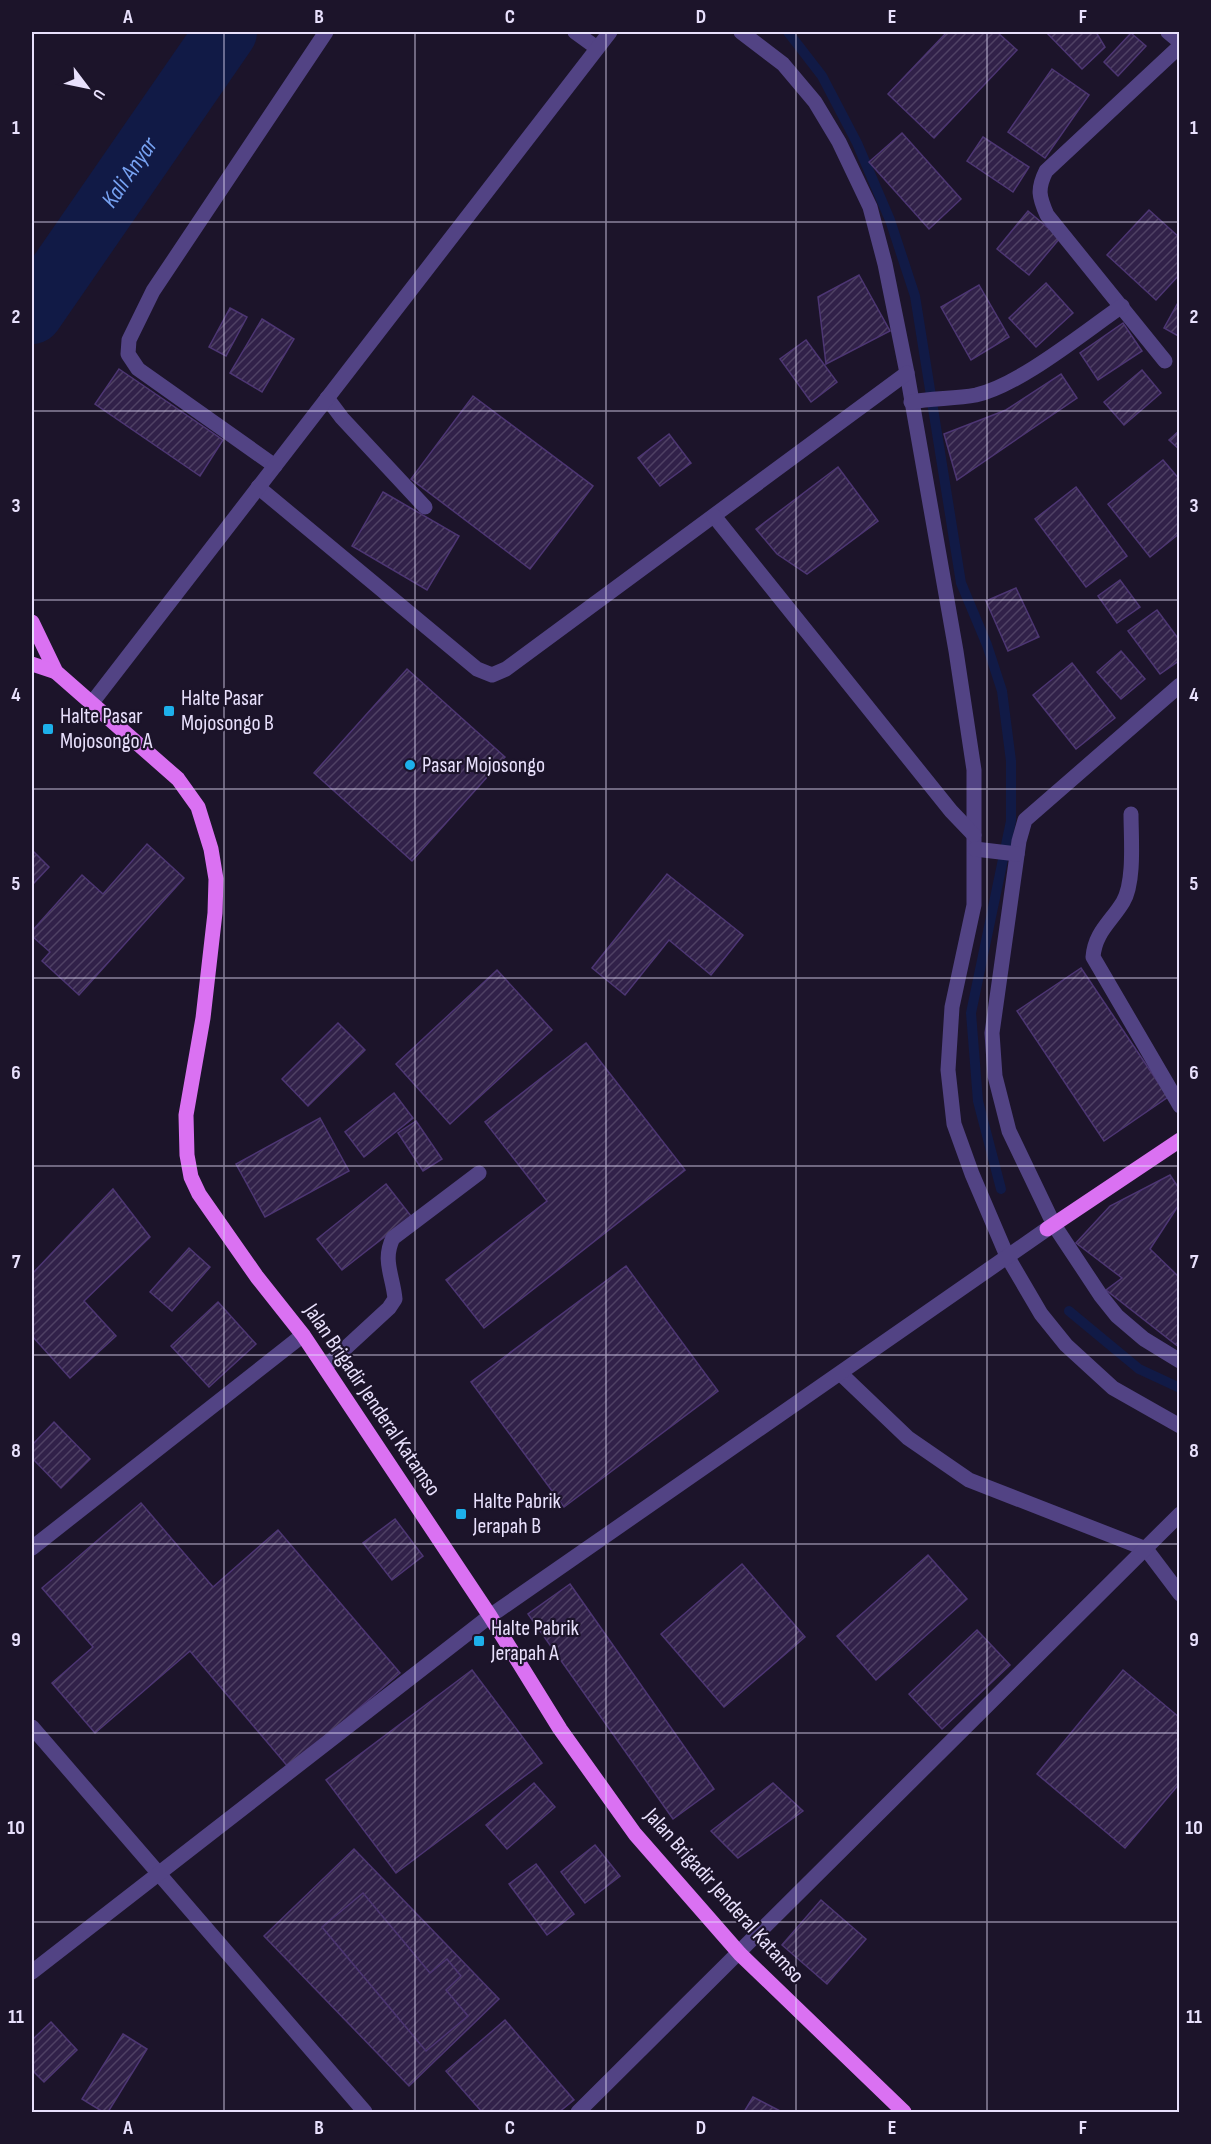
<svg xmlns="http://www.w3.org/2000/svg" width="1211" height="2144" viewBox="0 0 1211 2144" font-family="'Sofia Sans Condensed',sans-serif">
	<defs>
		<pattern id="building-hatch" width="6" height="6" patternUnits="userSpaceOnUse" patternTransform="scale(1.5)"><rect width="6" height="6" fill="#312149"/><path d="M-1 1l2-2M0 6l6-6M5 7l2-2" fill="none" stroke="#4f4164"/></pattern>
	</defs>
	<rect width="100%" height="100%" fill="#1c142a"/>
	<g fill="none" stroke-linecap="round" stroke-linejoin="round">
		<g stroke="#111a46" stroke-width="10">
			<path d="M 788,32 L 822,76 L 857,143 L 890,220 L 915,296 L 961,583 L 987,645 L 1002,691 L 1011,761 L 1011,821 L 971,1013 L 978,1101 L 1001,1189"/>
			<path d="M 1069,1311 L 1139,1369 L 1180,1388"/>
		</g>
		<path stroke="#111a46" stroke-width="62" id="s1" d="M 32,313 L 226,32"/>
	</g>
	<g fill="url(#building-hatch)" stroke="#4d3673" stroke-width="1.5">
		<path d="M 947,32 L 997,32 L 1017,50 L 934,138 L 888,94 Z"/>
		<path d="M 1046,32 L 1096,32 L 1105,47 L 1082,69 Z"/>
		<path d="M 1131,33 L 1146,46 L 1118,76 L 1104,62 Z"/>
		<path d="M 1052,69 L 1089,95 L 1045,158 L 1008,132 Z"/>
		<path d="M 902,133 L 961,199 L 929,229 L 869,162 Z"/>
		<path d="M 983,137 L 1029,167 L 1013,192 L 967,161 Z"/>
		<path d="M 1149,210 L 1180,238 L 1180,274 L 1156,300 L 1107,255 Z"/>
		<path d="M 1028,211 L 1060,238 L 1029,275 L 997,249 Z"/>
		<path d="M 859,275 L 890,331 L 826,364 L 818,297 Z"/>
		<path d="M 1046,283 L 1073,313 L 1036,347 L 1009,318 Z"/>
		<path d="M 979,285 L 1009,337 L 971,360 L 941,307 Z"/>
		<path d="M 1180,299 L 1180,337 L 1164,328 Z"/>
		<path d="M 230,308 L 247,317 L 226,356 L 209,347 Z"/>
		<path d="M 262,319 L 294,339 L 262,392 L 230,373 Z"/>
		<path d="M 1123,323 L 1142,351 L 1098,380 L 1080,353 Z"/>
		<path d="M 806,340 L 837,382 L 811,402 L 780,359 Z"/>
		<path d="M 119,369 L 223,440 L 200,476 L 95,404 Z"/>
		<path d="M 1142,370 L 1161,393 L 1124,425 L 1104,402 Z"/>
		<path d="M 1061,374 L 1077,398 L 957,480 L 944,434 L 1006,410 Z"/>
		<path d="M 473,396 L 593,486 L 530,569 L 411,479 Z"/>
		<path d="M 1180,430 L 1180,450 L 1169,440 Z"/>
		<path d="M 669,434 L 691,463 L 660,486 L 638,458 Z"/>
		<path d="M 1163,460 L 1180,480 L 1180,533 L 1150,557 L 1108,504 Z"/>
		<path d="M 838,467 L 878,521 L 807,574 L 777,554 L 756,529 Z"/>
		<path d="M 1076,487 L 1127,556 L 1086,587 L 1035,519 Z"/>
		<path d="M 383,492 L 459,536 L 427,590 L 352,546 Z"/>
		<path d="M 1120,580 L 1140,607 L 1117,623 L 1098,596 Z"/>
		<path d="M 1016,588 L 1039,637 L 1008,651 L 986,601 Z"/>
		<path d="M 1157,610 L 1180,641 L 1180,660 L 1160,674 L 1128,631 Z"/>
		<path d="M 1121,651 L 1145,679 L 1121,699 L 1097,672 Z"/>
		<path d="M 1072,663 L 1115,718 L 1076,749 L 1033,695 Z"/>
		<path d="M 407,669 L 505,757 L 412,861 L 314,773 Z"/>
		<path d="M 147,844 L 184,878 L 79,995 L 42,961 L 50,952 L 32,936 L 32,931 L 82,875 L 103,894 Z"/>
		<path d="M 32,850 L 49,867 L 32,885 Z"/>
		<path d="M 667,874 L 743,935 L 711,975 L 669,940 L 625,995 L 592,968 Z"/>
		<path d="M 1081,968 L 1168,1097 L 1104,1141 L 1017,1011 Z"/>
		<path d="M 497,970 L 552,1030 L 450,1124 L 396,1064 Z"/>
		<path d="M 338,1023 L 365,1050 L 308,1106 L 282,1079 Z"/>
		<path d="M 586,1043 L 685,1170 L 484,1328 L 446,1280 L 547,1201 L 485,1122 Z"/>
		<path d="M 394,1093 L 413,1118 L 364,1157 L 345,1132 Z"/>
		<path d="M 320,1118 L 349,1171 L 265,1217 L 236,1164 Z"/>
		<path d="M 416,1121 L 442,1159 L 423,1171 L 398,1133 Z"/>
		<path d="M 1170,1175 L 1180,1190 L 1180,1203 L 1150,1249 L 1180,1278 L 1180,1348 L 1106,1290 L 1122,1278 L 1076,1243 L 1110,1206 Z"/>
		<path d="M 386,1184 L 411,1216 L 342,1270 L 317,1239 Z"/>
		<path d="M 113,1189 L 150,1237 L 84,1301 L 116,1336 L 70,1378 L 32,1336 L 32,1274 Z"/>
		<path d="M 189,1248 L 210,1267 L 172,1311 L 150,1292 Z"/>
		<path d="M 626,1266 L 718,1391 L 564,1507 L 471,1382 Z"/>
		<path d="M 218,1302 L 256,1344 L 209,1387 L 171,1346 Z"/>
		<path d="M 54,1422 L 90,1459 L 61,1488 L 32,1458 L 32,1445 Z"/>
		<path d="M 141,1503 L 213,1587 L 278,1530 L 400,1673 L 289,1768 L 190,1651 L 95,1733 L 52,1683 L 93,1647 L 42,1588 Z"/>
		<path d="M 395,1519 L 423,1556 L 392,1580 L 363,1543 Z"/>
		<path d="M 928,1555 L 967,1599 L 876,1680 L 837,1636 Z"/>
		<path d="M 742,1564 L 805,1637 L 724,1707 L 661,1634 Z"/>
		<path d="M 570,1584 L 714,1789 L 673,1819 L 528,1614 Z"/>
		<path d="M 977,1630 L 1010,1665 L 942,1729 L 909,1694 Z"/>
		<path d="M 472,1670 L 542,1763 L 396,1873 L 326,1780 Z"/>
		<path d="M 1123,1670 L 1180,1718 L 1180,1783 L 1125,1848 L 1037,1774 Z"/>
		<path d="M 534,1783 L 555,1807 L 507,1849 L 486,1825 Z"/>
		<path d="M 773,1783 L 803,1811 L 738,1858 L 711,1831 Z"/>
		<path d="M 595,1845 L 620,1876 L 585,1903 L 561,1872 Z"/>
		<path d="M 354,1849 L 499,1999 L 409,2086 L 264,1936 Z"/>
		<path d="M 536,1864 L 574,1914 L 547,1935 L 509,1884 Z"/>
		<path d="M 363,1893 L 430,1973 L 447,1959 L 461,1976 L 446,1990 L 468,2016 L 426,2051 L 322,1927 Z"/>
		<path d="M 821,1900 L 866,1939 L 827,1984 L 782,1945 Z"/>
		<path d="M 505,2020 L 574,2100 L 559,2112 L 482,2112 L 446,2071 Z"/>
		<path d="M 51,2022 L 77,2050 L 44,2082 L 32,2070 L 32,2040 Z"/>
		<path d="M 123,2034 L 147,2049 L 108,2112 L 103,2112 L 82,2099 Z"/>
		<path d="M 753,2097 L 782,2112 L 744,2112 Z"/>
	</g>
	<g fill="none" stroke-linecap="round" stroke-linejoin="round">
		<g stroke="#524384" stroke-width="15">
			<path d="M 575,32 L 597,48"/>
			<path d="M 741,32 L 783,64 L 815,102 L 839,142 L 870,207 L 885,264 L 907,373 L 956,651 L 974,770 L 974,905 L 952,1007 L 948,1070 L 954,1124 L 972,1174 L 1007,1256 L 1041,1314 L 1066,1345 L 1113,1388 L 1180,1426"/>
			<path d="M 1168,32 L 1180,42"/>
			<path d="M 1165,361 L 1047,215 C 1039,197 1037,189 1046,171 L 1180,46"/>
			<path d="M 327,398 L 342,418 L 425,507"/>
			<path d="M 911,402 C 932,398 955,399 976,395 C 1020,385 1084,332 1122,306"/>
			<path d="M 275,466 L 138,369 L 128,354 L 129,340 L 153,291 L 326,32"/>
			<path d="M 258,487 L 477,669 L 492,675 L 506,669 L 907,373"/>
			<path d="M 714,516 L 951,811 L 974,835"/>
			<path d="M 1180,685 L 1025,820 L 1019,841 L 992,1033 L 995,1076 L 1009,1131 L 1054,1225 L 1101,1296 L 1117,1316 L 1144,1339 L 1180,1361"/>
			<path d="M 91,704 L 610,32"/>
			<path d="M 1131,814 C 1131,837 1135,882 1123,902 C 1111,922 1095,932 1093,957 L 1180,1106"/>
			<path d="M 975,849 L 1017,854"/>
			<path d="M 325,1367 L 389,1308 L 395,1299 C 393,1276 382,1260 393,1238 L 479,1173"/>
			<path d="M 841,1374 L 908,1438 L 969,1480 L 1146,1549 L 1180,1594"/>
			<path d="M 32,1548 L 303,1335"/>
			<path d="M 32,1727 L 365,2112"/>
			<path d="M 32,1972 L 490,1616 L 1047,1229"/>
			<path d="M 578,2112 L 1180,1514"/>
		</g>
		<g stroke="#da71f2" stroke-width="15">
			<path d="M 32,622 L 56,672 L 178,779 L 198,807 L 211,849 L 216,879 L 215,913 L 203,1018 L 186,1115 L 187,1155 L 191,1177 L 199,1194 L 257,1277 L 303,1335 L 490,1616 L 560,1729 L 635,1834 L 740,1954 L 904,2112"/>
			<path d="M 32,664 L 56,672"/>
			<path d="M 1047,1229 L 1180,1140"/>
		</g>
	</g>
	<path fill="none" stroke="#e8e0fc" stroke-width="1.5" stroke-opacity="0.55" d="M 224,32 L 224,2112M 415,32 L 415,2112M 606,32 L 606,2112M 796,32 L 796,2112M 987,32 L 987,2112M 32,222 L 1180,222M 32,411 L 1180,411M 32,600 L 1180,600M 32,789 L 1180,789M 32,978 L 1180,978M 32,1166 L 1180,1166M 32,1355 L 1180,1355M 32,1544 L 1180,1544M 32,1733 L 1180,1733M 32,1922 L 1180,1922"/>
	<g fill="#1db0ea" stroke="#1c142a" stroke-width="2">
		<rect x="163" y="705" width="12" height="12" rx="3"/>
		<rect x="42" y="723" width="12" height="12" rx="3"/>
		<circle cx="410" cy="765" r="6"/>
		<rect x="455" y="1508" width="12" height="12" rx="3"/>
		<rect x="473" y="1635" width="12" height="12" rx="3"/>
	</g>
	<g text-anchor="middle" dominant-baseline="central" stroke-width="4.5" stroke-linejoin="round" paint-order="stroke">
		<g font-size="22" fill="#e8e0fc" stroke="#1c142a" text-anchor="start">
			<text x="181" y="698">Halte Pasar<tspan x="181" dy="25">Mojosongo B</tspan></text>
			<text x="60" y="716">Halte Pasar<tspan x="60" dy="25">Mojosongo A</tspan></text>
			<text x="422" y="765">Pasar Mojosongo</text>
			<text x="473" y="1501">Halte Pabrik<tspan x="473" dy="25">Jerapah B</tspan></text>
			<text x="491" y="1628">Halte Pabrik<tspan x="491" dy="25">Jerapah A</tspan></text>
		</g>
		<g font-size="22" fill="#e8e0fc" stroke="#1c142a">
			<text transform="translate(372 1400) rotate(56)">Jalan Brigadir Jenderal Katamso</text>
			<text transform="translate(724 1896) rotate(48)">Jalan Brigadir Jenderal Katamso</text>
		</g>
		<g font-size="24" font-style="italic" fill="#77a2f2" stroke="#1c142a">
			<text stroke="none"><textPath href="#s1" startOffset="171">Kali Anyar</textPath></text>
		</g>
	</g>
	<rect width="1211" height="2144" fill="none" stroke="#1c142a" stroke-width="66"/>
	<g transform="translate(87 87) rotate(122)" stroke="#1c142a" stroke-width="4.5" paint-order="stroke">
	<path d="M0-4.5L10 22L0 15L-10 22Z" fill="#e8e0fc"/>
	<text y="-9" font-size="16" font-weight="bold" text-anchor="middle" fill="#e8e0fc">U</text>
	</g>
	<rect x="33" y="33" width="1145" height="2078" fill="none" stroke="#e8e0fc" stroke-width="2"/>
	<g font-size="20" text-anchor="middle" font-weight="bold" fill="#e8e0fc">
		<text x="128" y="23">A</text>
		<text x="319" y="23">B</text>
		<text x="510" y="23">C</text>
		<text x="701" y="23">D</text>
		<text x="892" y="23">E</text>
		<text x="1083" y="23">F</text>
		<text x="16" y="134">1</text>
		<text x="1194" y="134">1</text>
		<text x="16" y="323">2</text>
		<text x="1194" y="323">2</text>
		<text x="16" y="512">3</text>
		<text x="1194" y="512">3</text>
		<text x="16" y="701">4</text>
		<text x="1194" y="701">4</text>
		<text x="16" y="890">5</text>
		<text x="1194" y="890">5</text>
		<text x="16" y="1079">6</text>
		<text x="1194" y="1079">6</text>
		<text x="16" y="1268">7</text>
		<text x="1194" y="1268">7</text>
		<text x="16" y="1457">8</text>
		<text x="1194" y="1457">8</text>
		<text x="16" y="1646">9</text>
		<text x="1194" y="1646">9</text>
		<text x="16" y="1834">10</text>
		<text x="1194" y="1834">10</text>
		<text x="16" y="2023">11</text>
		<text x="1194" y="2023">11</text>
		<text x="128" y="2134">A</text>
		<text x="319" y="2134">B</text>
		<text x="510" y="2134">C</text>
		<text x="701" y="2134">D</text>
		<text x="892" y="2134">E</text>
		<text x="1083" y="2134">F</text>
	</g>
</svg>
